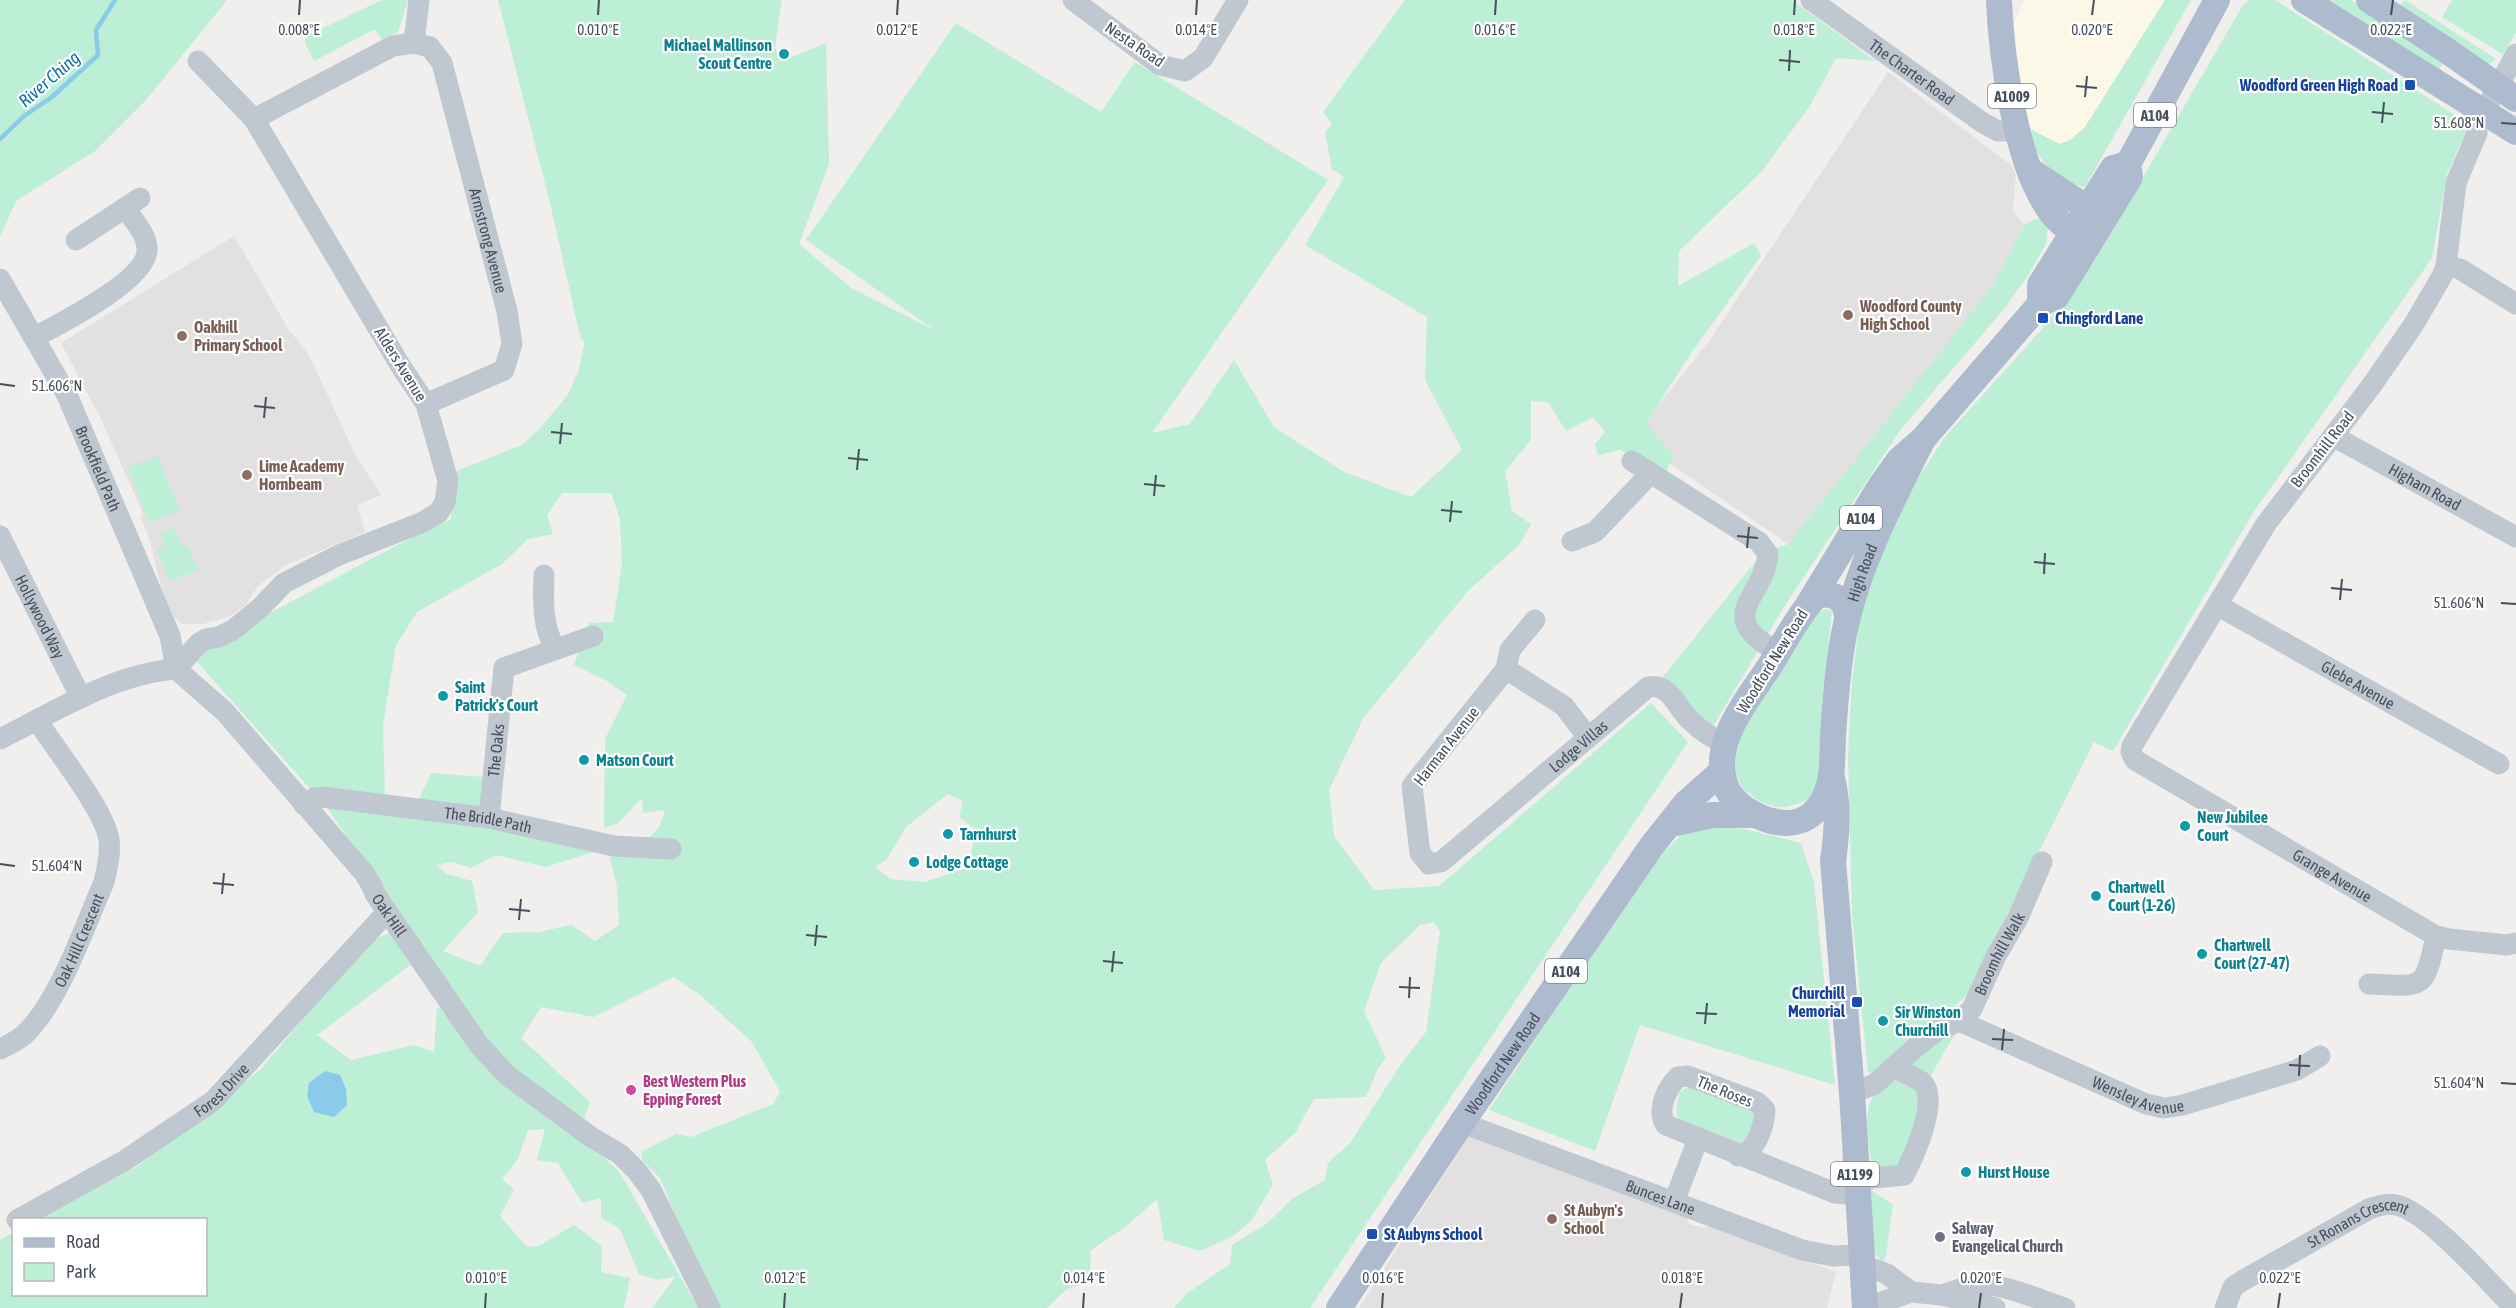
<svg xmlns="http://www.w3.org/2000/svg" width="2516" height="1308" viewBox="0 0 2516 1308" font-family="'Asap Condensed',sans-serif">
	<rect width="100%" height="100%" fill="#f1eeee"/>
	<path fill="#fcf8e7" d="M 2024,0 L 2165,0 L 2085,127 L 2070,140 L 2059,144 L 2036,134 L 2027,121 L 2015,57 L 2014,24 Z"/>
	<g fill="#e2e0e0">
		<path d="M 1888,72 L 2011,165 L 2016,175 L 2013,210 L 2024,225 L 1993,285 L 1788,544 L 1632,438 L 1709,341 Z"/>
		<path d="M 234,236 L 289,330 L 309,355 L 355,454 L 381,495 L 357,505 L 365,532 L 286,565 L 258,586 L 245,606 L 228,617 L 203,624 L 183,624 L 167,612 L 150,541 L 140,516 L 143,514 L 101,419 L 61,343 Z"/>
		<path d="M 1470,1134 L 1686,1215 L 1689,1224 L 1705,1228 L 1711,1226 L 1836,1272 L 1827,1308 L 1359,1308 Z"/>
	</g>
	<g fill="#bdeed6" fill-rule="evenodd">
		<path d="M 0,0 L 227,0 L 147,99 L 95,151 L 16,201 L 0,237 Z"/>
		<path d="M 382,0 L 408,0 L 398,32 L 382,40 L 375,29 L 314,61 L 305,43 L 306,36 Z"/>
		<path d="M 498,0 L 782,0 L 775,47 L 780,62 L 826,43 L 829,164 L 799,244 L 851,288 L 936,331 L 806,240 L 956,23 L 1101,112 L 1135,62 L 1328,180 L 1152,433 L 1190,424 L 1234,360 L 1274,427 L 1344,472 L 1411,497 L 1462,450 L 1425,380 L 1427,317 L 1305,245 L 1344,177 L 1332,169 L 1325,133 L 1332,124 L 1323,112 L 1405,0 L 1792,0 L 1875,61 L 1836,58 L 1810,106 L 1762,171 L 1679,251 L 1678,286 L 1754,243 L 1761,256 L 1694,349 L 1646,423 L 1674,456 L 1665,473 L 1620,450 L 1598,455 L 1595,444 L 1605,432 L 1593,417 L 1566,431 L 1548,402 L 1531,401 L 1531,440 L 1505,471 L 1512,511 L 1531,524 L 1519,545 L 1468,591 L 1364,717 L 1329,790 L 1334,836 L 1374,890 L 1439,886 L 1651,703 L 1688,742 L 1310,1308 L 1174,1308 L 1186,1294 L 1230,1264 L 1232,1245 L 1266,1224 L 1292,1199 L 1325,1180 L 1328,1163 L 1350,1143 L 1401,1064 L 1426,1032 L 1440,932 L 1434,922 L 1420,925 L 1381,963 L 1364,1011 L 1386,1058 L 1378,1068 L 1366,1097 L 1314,1099 L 1295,1133 L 1265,1160 L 1273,1184 L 1252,1220 L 1233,1236 L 1200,1251 L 1164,1240 L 1157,1199 L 1125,1227 L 1090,1251 L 1091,1281 L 1067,1289 L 1047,1308 L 652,1308 L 676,1276 L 658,1280 L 639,1274 L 620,1229 L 601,1218 L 601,1198 L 582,1203 L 558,1163 L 537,1160 L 545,1129 L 528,1130 L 518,1159 L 502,1179 L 514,1189 L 500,1216 L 527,1247 L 539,1246 L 574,1225 L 602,1246 L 601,1272 L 630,1278 L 624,1308 L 0,1308 L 0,1240 L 13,1233 L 14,1294 L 206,1294 L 206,1220 L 38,1219 L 138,1166 L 261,1069 L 368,941 L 393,932 L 410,965 L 317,1035 L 351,1060 L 414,1045 L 434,1052 L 437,1009 L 456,996 L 328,809 L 191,655 L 437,524 L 451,520 L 454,472 L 522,445 L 538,430 L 568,395 L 579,369 L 585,341 L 581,340 L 550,203 ZM 562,493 L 611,493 L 620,519 L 622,564 L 613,622 L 589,623 L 574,665 L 607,681 L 627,695 L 605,739 L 604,828 L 618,823 L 642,798 L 643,813 L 665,810 C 658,840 641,843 614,850 L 610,858 L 617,887 L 619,925 L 595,941 L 571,925 L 539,932 L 503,933 L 480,966 L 443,951 L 478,912 L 472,881 L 447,874 L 436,865 L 452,862 L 471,868 L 496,855 L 546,867 L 593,852 L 574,834 L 480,813 L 484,777 L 431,773 L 412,815 L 385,798 L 383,725 L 396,645 L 417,612 L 502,564 L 528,539 L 553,534 L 547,515 ZM 948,794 L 963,801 L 959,817 L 975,829 L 969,867 L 925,882 L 890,879 L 875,867 L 887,859 L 906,827 ZM 673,977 L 700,995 L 752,1042 L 780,1092 L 773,1104 L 691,1137 L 676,1134 L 641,1152 L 643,1161 L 660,1178 L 706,1291 L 693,1299 L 620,1173 L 587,1140 L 560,1106 L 584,1118 L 590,1102 L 521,1038 L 541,1007 L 594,1017 Z"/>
		<path d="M 2165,0 L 2191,0 L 2085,187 C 2054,183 2040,160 2028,135 L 2032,130 L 2059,144 L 2070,140 L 2085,127 Z"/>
		<path d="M 2250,0 L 2275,0 L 2469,124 L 2447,174 L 2432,258 L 2253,513 L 2113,751 L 2094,742 L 1967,995 L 1901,1053 L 1874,1074 L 1868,1072 L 1852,915 L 1848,754 L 1852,682 L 1860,613 L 1883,552 L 1910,491 L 1944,438 L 2042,329 L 2109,236 L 2243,5 Z"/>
		<path d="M 2314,0 L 2351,0 L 2444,61 L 2437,74 Z"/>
		<path d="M 2405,0 L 2496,59 L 2487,66 L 2398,7 Z"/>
		<path d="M 2452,0 L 2516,0 L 2516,32 L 2505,52 L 2502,54 L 2442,17 Z"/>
		<path d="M 2043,215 L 2048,226 L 2046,244 L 2029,274 L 2004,309 L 1901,429 L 1782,610 L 1714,725 L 1709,726 L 1690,709 L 1663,677 L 1759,557 L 1773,549 L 1788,544 L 1993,285 L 2024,225 Z"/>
		<path d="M 158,456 L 179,511 L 149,522 L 128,467 Z"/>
		<path d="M 174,528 L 182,547 L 188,545 L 198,570 L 170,581 L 156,549 L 165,545 L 161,534 Z"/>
		<path d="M 1826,609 L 1832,611 L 1822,704 L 1821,771 L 1817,785 L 1806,801 L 1787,807 L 1776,807 L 1761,802 L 1743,789 L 1734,771 L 1733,754 L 1741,730 L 1818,612 Z"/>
		<path d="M 1706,826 L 1744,829 L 1801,843 L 1814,883 L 1835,1085 L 1640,1025 L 1595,1151 L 1489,1110 L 1647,870 L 1681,835 Z"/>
		<path d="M 1955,1034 L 1931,1075 L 1907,1069 L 1937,1035 Z"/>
		<path d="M 1903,1079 L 1912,1083 L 1924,1100 L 1899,1168 L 1872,1168 C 1868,1133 1855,1085 1903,1079 Z"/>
		<path d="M 1694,1084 L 1760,1111 L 1749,1147 L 1680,1125 C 1675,1113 1676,1104 1680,1092 Z"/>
		<path d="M 1871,1190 L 1893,1205 L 1886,1256 L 1883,1262 L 1871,1250 Z"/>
	</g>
	<path fill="#8acbeb" d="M 325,1071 L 340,1075 L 346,1089 L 347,1105 L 334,1117 L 314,1112 L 307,1096 L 309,1083 Z"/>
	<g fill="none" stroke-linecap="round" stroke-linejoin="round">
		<path stroke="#8acbeb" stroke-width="4.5" d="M 0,139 L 24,116 L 52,97 L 98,55 L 96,30 L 115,0"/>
		<g stroke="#bfc7d0" stroke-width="21">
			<path d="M 1073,0 L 1160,65 L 1185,71 L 1203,58 L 1238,0"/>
			<path id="s1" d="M 1811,0 L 1983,123 L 1998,131 L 2019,131"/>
			<path d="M 414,43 L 419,0"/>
			<path d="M 2484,112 L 2516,54"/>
			<path id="s2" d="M 254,119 L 393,46 L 414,43 L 430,47 L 442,63 L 507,311 L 512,344 L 504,370 L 426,404"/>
			<path id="s3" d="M 2477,133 L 2456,183 L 2446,266 L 2442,276 L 2414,324 L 2372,385 L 2266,524 L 2132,746 L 2131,752 L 2135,760 L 2436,936 L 2449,939 L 2507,945 L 2516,943"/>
			<path d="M 76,240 L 140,198"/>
			<path d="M 2446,266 L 2460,269 L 2516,304"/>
			<path id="s4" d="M 0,279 L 67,395 L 170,636 L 176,669"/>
			<path d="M 35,337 C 59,324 150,279 147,248 C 146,233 134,221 125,208"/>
			<path id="s5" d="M 2333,436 L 2516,537"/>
			<path d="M 1632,461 L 1759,542 L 1768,554 C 1764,599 1712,616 1778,652"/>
			<path id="s6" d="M 0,536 L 81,698"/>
			<path d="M 1572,541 L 1595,532 L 1650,474"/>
			<path d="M 544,575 C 543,600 542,629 556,649"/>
			<path id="s7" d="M 2217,605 L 2499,764"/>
			<path id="s8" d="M 1535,620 L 1510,650 L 1506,669 L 1412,786 L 1420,853 L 1429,864 L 1441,862 L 1648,687 C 1670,683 1676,707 1690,720 C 1700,730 1711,738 1725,743"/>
			<path d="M 176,669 L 198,644 L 206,639 L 219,637 L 233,630 L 261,607 L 284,583 L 339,555 L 423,522 L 439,512 L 445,502 L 448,481 L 426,404 L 400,365 L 254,119 L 198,61"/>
			<path d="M 1506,669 L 1564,706 L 1587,736"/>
			<path id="s9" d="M 0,739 C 56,711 113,674 176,669 L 225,712 L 364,873 L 372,886 L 375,894 L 479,1045 L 508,1076 L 591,1137 L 620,1154 L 637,1171 L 651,1190 L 710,1308"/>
			<path id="s10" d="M 304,805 L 314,798 L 322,797 L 489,818 L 614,846 L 671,849"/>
			<path id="s11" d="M 489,818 L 504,668 L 593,636"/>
			<path d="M 2369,984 C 2424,986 2424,992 2436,936"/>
			<path id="s12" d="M 1959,1021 L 2146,1104 L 2164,1108 L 2183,1105 L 2297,1070 L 2320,1056"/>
			<path id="s13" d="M 0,1049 C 8,1045 17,1041 24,1035 C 59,1002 84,928 104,882 C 107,869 111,854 109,840 C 105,810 55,749 37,720"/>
			<path id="s14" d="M 1852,1093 L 1875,1084 L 1916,1047 L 1938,1030 L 1959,1021 L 1972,1009 L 1996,956 L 2018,918 L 2042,862"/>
			<path id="s15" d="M 1463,1121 L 1473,1127 L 1802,1250 L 1833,1256 L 1861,1255"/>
			<path d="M 1738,1156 C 1756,1153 1764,1127 1765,1110 L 1757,1102 L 1688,1076 L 1678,1077 C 1666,1089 1656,1111 1666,1125 L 1835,1193 L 1857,1195"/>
			<path d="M 1856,1180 L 1904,1175 C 1914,1156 1939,1101 1923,1083 C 1916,1076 1903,1074 1895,1067"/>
			<path d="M 1674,1202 L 1698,1139"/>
			<path id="s16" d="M 17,1220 L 124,1161 L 213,1101 L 387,912"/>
			<path d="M 1861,1264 L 1887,1274 L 1911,1292"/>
			<path d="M 1942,1295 C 1954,1291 1966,1286 1979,1285 C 2003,1283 2042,1301 2065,1308"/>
			<path d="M 1865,1308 L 1911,1292 L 1942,1295 L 1995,1308"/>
			<path id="s17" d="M 2225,1308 L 2233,1287 L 2242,1281 L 2369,1209 C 2378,1206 2386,1203 2396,1205 C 2426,1210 2491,1284 2514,1308"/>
		</g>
		<g stroke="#aebacd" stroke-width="26">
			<path d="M 1999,0 C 2001,56 2016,162 2048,208 C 2058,223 2074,234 2089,244"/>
			<path d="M 2304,0 L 2516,132"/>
			<path d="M 2369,0 L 2446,50 L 2516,99"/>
			<path d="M 2031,171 L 2101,217"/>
			<path d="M 2040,304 L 2040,285 L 2113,168 L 2128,164"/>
			<path d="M 1808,605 L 1881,485 L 1899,460 L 1923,439 L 2040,304 L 2057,296 L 2130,177 L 2128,164 L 2217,0"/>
			<path id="s18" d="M 1847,616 C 1845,597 1829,589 1813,599 C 1796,619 1784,643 1771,664 C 1748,700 1706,746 1728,791 C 1736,805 1753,815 1768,820 C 1792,827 1812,822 1824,798 C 1834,780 1832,756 1833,736 C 1835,705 1837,675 1842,645 C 1854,572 1890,505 1923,439"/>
			<path d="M 1832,778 C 1839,806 1837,833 1833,861 L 1852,1093 L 1865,1308"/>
			<path d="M 1671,824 L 1712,815 L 1755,815"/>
			<path id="s19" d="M 1339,1308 L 1463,1121 L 1651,847 L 1685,804 L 1722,771"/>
		</g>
	</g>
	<path fill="none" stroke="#474f5b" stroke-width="2" d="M 299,15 L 300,0M 598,15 L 599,0M 897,15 L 898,0M 1196,15 L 1197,0M 1495,15 L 1496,0M 1794,15 L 1795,0M 2092,15 L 2094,0M 2391,15 L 2393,0M 1779,60 L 1800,62M 1789,71 L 1790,50M 2076,86 L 2097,88M 2085,97 L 2087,76M 2372,112 L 2393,114M 2382,123 L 2384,102M 2501,123 L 2516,124M 0,384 L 15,386M 254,406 L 275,408M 264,418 L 266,397M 551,432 L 572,434M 560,444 L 562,423M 848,458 L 868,460M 857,470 L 859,449M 1144,484 L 1165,486M 1154,496 L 1156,475M 1441,510 L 1462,512M 1450,522 L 1452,501M 1737,536 L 1758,538M 1747,548 L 1749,527M 2034,562 L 2055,564M 2044,574 L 2045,553M 2331,588 L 2352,590M 2340,600 L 2342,579M 2501,603 L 2516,604M 0,864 L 15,866M 213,883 L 234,885M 222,894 L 224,873M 509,909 L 530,911M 519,920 L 521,899M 806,935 L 827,937M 815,946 L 817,925M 1103,961 L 1123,963M 1112,972 L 1114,951M 1399,987 L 1420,988M 1409,998 L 1410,977M 1696,1013 L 1717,1014M 1705,1024 L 1707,1003M 1992,1039 L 2013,1040M 2002,1050 L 2004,1029M 2289,1065 L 2310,1066M 2299,1076 L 2300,1055M 2501,1083 L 2516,1084M 485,1308 L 486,1293M 784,1308 L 785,1293M 1083,1308 L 1084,1293M 1382,1308 L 1383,1293M 1680,1308 L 1682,1293M 1979,1308 L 1981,1293M 2278,1308 L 2280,1293"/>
	<g fill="#0f9aa8" stroke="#fff" stroke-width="2">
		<circle cx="784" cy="54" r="6"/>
		<circle cx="443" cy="696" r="6"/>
		<circle cx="584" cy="760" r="6"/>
		<circle cx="2185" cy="826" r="6"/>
		<circle cx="948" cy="834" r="6"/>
		<circle cx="914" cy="862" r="6"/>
		<circle cx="2096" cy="896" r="6"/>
		<circle cx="2202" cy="954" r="6"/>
		<circle cx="1883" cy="1021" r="6"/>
		<circle cx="1966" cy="1172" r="6"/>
	</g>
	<g fill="#1a4fb4" stroke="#fff" stroke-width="2">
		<rect x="2404" y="79" width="12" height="12" rx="3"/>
		<rect x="2037" y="312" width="12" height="12" rx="3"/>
		<rect x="1851" y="996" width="12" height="12" rx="3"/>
		<rect x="1366" y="1228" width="12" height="12" rx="3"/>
	</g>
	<g fill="#8d6e63" stroke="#fff" stroke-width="2">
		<circle cx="1848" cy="315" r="6"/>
		<circle cx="182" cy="336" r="6"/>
		<circle cx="247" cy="475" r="6"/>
		<circle cx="1552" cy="1219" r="6"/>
	</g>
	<circle fill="#d1479c" stroke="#fff" stroke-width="2" cx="631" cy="1090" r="6"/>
	<circle fill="#6b7280" stroke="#fff" stroke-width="2" cx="1940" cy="1237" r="6"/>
	<g text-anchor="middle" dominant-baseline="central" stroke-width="4.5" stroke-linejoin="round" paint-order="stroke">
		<g fill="#fff" stroke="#7e848c" stroke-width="1.5">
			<rect x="1988" y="84" width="48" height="24" rx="4.5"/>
			<rect x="2134" y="103" width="42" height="24" rx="4.5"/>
			<rect x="1840" y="506" width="42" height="24" rx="4.5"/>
			<rect x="1545" y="959" width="42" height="24" rx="4.5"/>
			<rect x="1831" y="1162" width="48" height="24" rx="4.5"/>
		</g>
		<g font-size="15" font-weight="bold" fill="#474f5b">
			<text x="2012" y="96">A1009</text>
			<text x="2155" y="115">A104</text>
			<text x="1861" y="518">A104</text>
			<text x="1566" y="971">A104</text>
			<text x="1855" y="1174">A1199</text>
		</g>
		<g font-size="16" fill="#474f5b" stroke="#fff">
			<text transform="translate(1135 44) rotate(34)">Nesta Road</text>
			<text stroke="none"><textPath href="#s1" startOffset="124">The Charter Road</textPath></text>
			<text stroke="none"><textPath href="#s2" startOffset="398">Armstrong Avenue</textPath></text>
			<text transform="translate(401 364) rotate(58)">Alders Avenue</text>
			<text transform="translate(2322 449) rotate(-52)">Broomhill Road</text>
			<text stroke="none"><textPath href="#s4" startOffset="214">Brookfield Path</textPath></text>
			<text stroke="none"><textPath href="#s5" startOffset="105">Higham Road</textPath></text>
			<text stroke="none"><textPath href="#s18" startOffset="612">High Road</textPath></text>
			<text stroke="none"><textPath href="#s6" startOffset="90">Hollywood Way</textPath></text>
			<text transform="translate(1772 661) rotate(-58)">Woodford New Road</text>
			<text stroke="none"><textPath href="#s7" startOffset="162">Glebe Avenue</textPath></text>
			<text stroke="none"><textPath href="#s8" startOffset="482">Lodge Villas</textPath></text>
			<text transform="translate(1446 746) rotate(-52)">Harman Avenue</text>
			<text stroke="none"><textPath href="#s11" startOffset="68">The Oaks</textPath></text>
			<text stroke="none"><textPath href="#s10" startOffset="188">The Bridle Path</textPath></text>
			<text stroke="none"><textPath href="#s3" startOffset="956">Grange Avenue</textPath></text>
			<text stroke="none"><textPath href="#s9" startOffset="518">Oak Hill</textPath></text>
			<text stroke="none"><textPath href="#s13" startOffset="138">Oak Hill Crescent</textPath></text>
			<text stroke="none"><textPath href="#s14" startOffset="210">Broomhill Walk</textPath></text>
			<text stroke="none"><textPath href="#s19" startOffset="294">Woodford New Road</textPath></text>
			<text stroke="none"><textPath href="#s16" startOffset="243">Forest Drive</textPath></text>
			<text stroke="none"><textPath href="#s12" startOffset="195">Wensley Avenue</textPath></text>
			<text transform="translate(1725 1091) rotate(22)">The Roses</text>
			<text stroke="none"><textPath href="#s15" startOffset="212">Bunces Lane</textPath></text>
			<text stroke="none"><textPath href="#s17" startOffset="165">St Ronans Crescent</textPath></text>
		</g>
		<g font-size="16" font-weight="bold" fill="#0d838f" stroke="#fff" text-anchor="start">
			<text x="772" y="45" text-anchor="end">Michael Mallinson<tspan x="772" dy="18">Scout Centre</tspan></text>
			<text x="455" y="687">Saint<tspan x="455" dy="18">Patrick's Court</tspan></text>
			<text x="596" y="760">Matson Court</text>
			<text x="2197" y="817">New Jubilee<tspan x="2197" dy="18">Court</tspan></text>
			<text x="960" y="834">Tarnhurst</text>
			<text x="926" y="862">Lodge Cottage</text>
			<text x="2108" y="887">Chartwell<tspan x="2108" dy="18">Court (1-26)</tspan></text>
			<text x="2214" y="945">Chartwell<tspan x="2214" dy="18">Court (27-47)</tspan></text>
			<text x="1895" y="1012">Sir Winston<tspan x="1895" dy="18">Churchill</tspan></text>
			<text x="1978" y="1172">Hurst House</text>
		</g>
		<g font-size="16" font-weight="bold" fill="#164399" stroke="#fff" text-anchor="end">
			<text x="2398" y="85">Woodford Green High Road</text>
			<text x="2055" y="318" text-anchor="start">Chingford Lane</text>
			<text x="1845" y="993">Churchill<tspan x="1845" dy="18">Memorial</tspan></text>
			<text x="1384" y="1234" text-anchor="start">St Aubyns School</text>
		</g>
		<g font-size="16" font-weight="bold" fill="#785e54" stroke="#fff" text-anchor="start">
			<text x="1860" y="306">Woodford County<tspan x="1860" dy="18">High School</tspan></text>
			<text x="194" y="327">Oakhill<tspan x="194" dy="18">Primary School</tspan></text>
			<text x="259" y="466">Lime Academy<tspan x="259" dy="18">Hornbeam</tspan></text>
			<text x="1564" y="1210">St Aubyn's<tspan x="1564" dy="18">School</tspan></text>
		</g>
		<g font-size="16" font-weight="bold" fill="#b23c85" stroke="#fff" text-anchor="start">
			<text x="643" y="1081">Best Western Plus<tspan x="643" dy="18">Epping Forest</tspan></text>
		</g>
		<g font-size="16" font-weight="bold" fill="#5b616d" stroke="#fff" text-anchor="start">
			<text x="1952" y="1228">Salway<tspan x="1952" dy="18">Evangelical Church</tspan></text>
		</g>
		<g font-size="18" font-style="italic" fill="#0e74a7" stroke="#fff">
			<text transform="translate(49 79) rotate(-41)">River Ching</text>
		</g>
	</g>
	<g font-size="15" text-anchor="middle" fill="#474f5b" stroke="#fff" stroke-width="4.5" stroke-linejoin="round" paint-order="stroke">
		<text x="299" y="35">0.008°E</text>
		<text x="598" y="35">0.010°E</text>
		<text x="897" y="35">0.012°E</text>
		<text x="1196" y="35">0.014°E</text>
		<text x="1495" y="35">0.016°E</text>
		<text x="1794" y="35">0.018°E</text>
		<text x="2092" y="35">0.020°E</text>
		<text x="2391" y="35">0.022°E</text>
		<text x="2459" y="128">51.608°N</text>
		<text x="57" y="391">51.606°N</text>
		<text x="2459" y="608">51.606°N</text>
		<text x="57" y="871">51.604°N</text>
		<text x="2459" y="1088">51.604°N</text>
		<text x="486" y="1283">0.010°E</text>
		<text x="785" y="1283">0.012°E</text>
		<text x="1084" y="1283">0.014°E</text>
		<text x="1383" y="1283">0.016°E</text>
		<text x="1682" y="1283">0.018°E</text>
		<text x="1981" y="1283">0.020°E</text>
		<text x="2280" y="1283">0.022°E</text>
	</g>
	<rect x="12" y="1218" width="195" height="78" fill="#ffffff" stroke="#b5b9bd" stroke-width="1.5"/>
	<rect x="24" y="1238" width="30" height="9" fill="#aebacd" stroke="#b5b9bd" stroke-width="1.5"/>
	<text x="66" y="1248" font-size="18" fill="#474f5b">Road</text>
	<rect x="24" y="1263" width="30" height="18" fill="#bdeed6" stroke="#b5b9bd" stroke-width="1.5"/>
	<text x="66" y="1278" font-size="18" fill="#474f5b">Park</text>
</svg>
